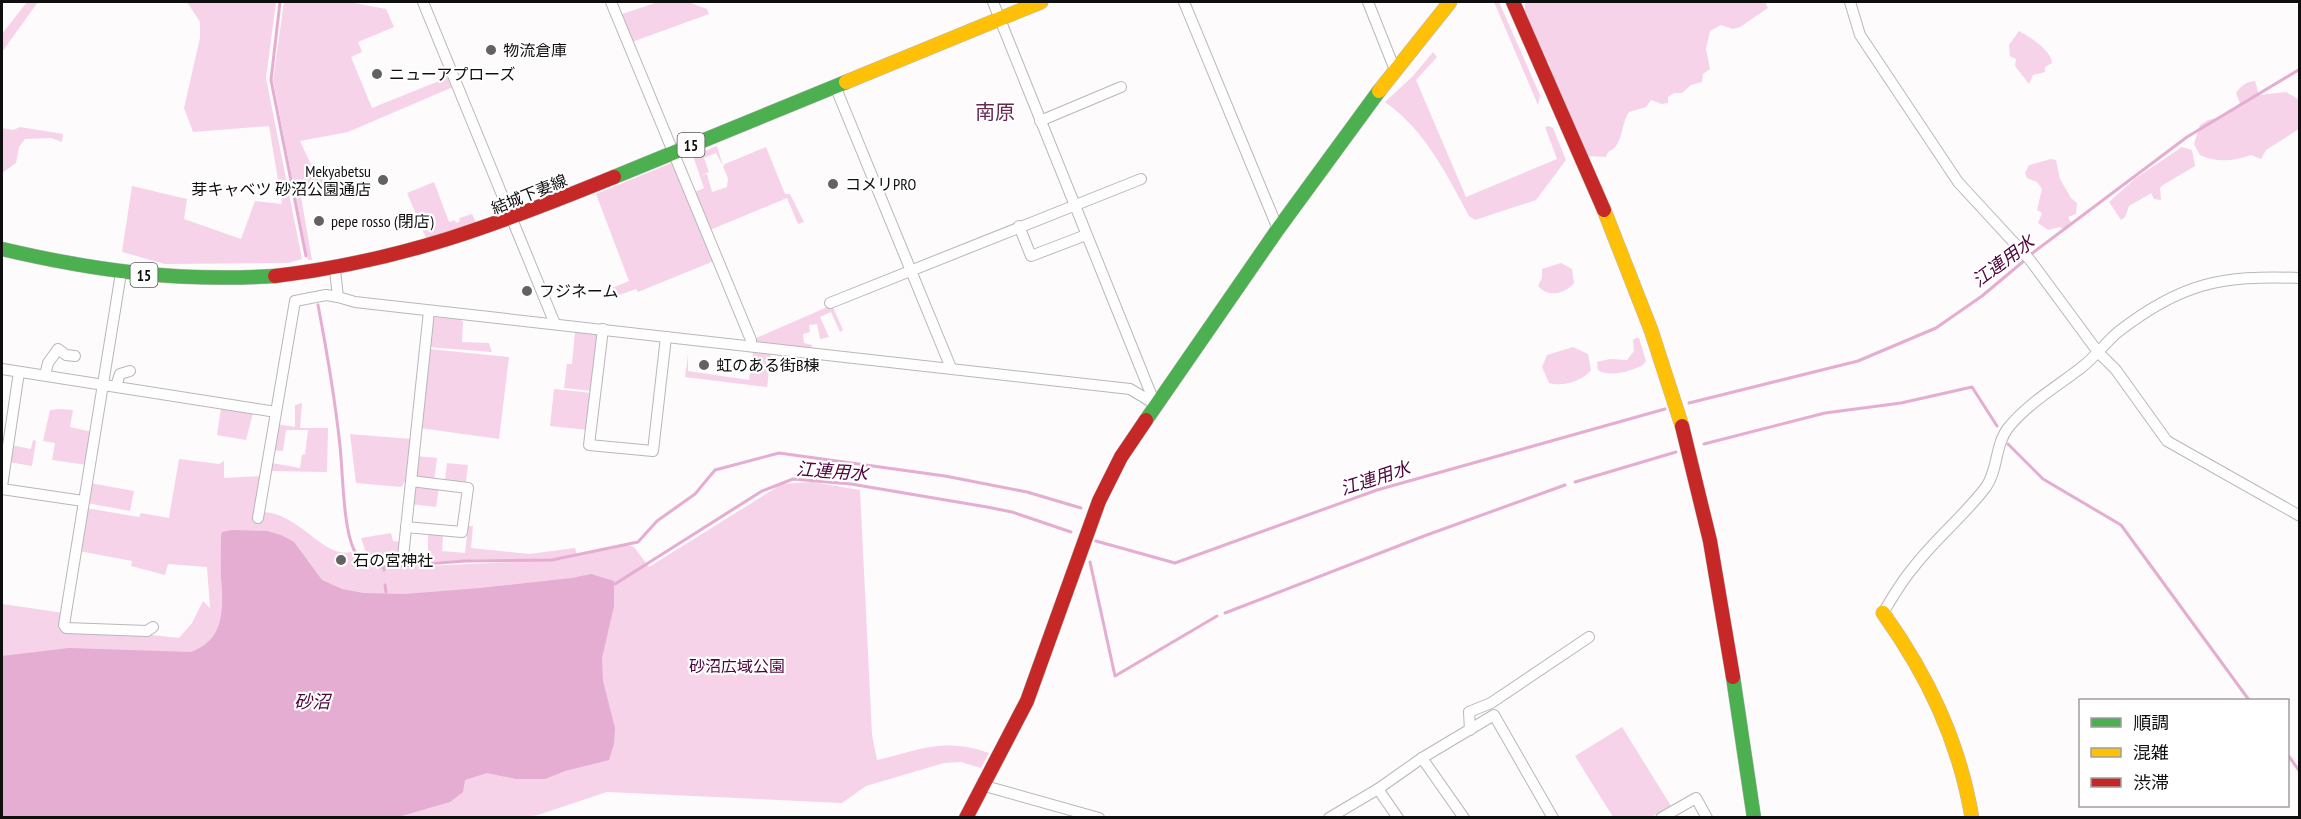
<svg xmlns="http://www.w3.org/2000/svg" width="2301" height="819" viewBox="0 0 2301 819" font-family="'PT Sans Narrow','Noto Sans JP',sans-serif">
	<rect width="100%" height="100%" fill="#fdfbfc"/>
	<g fill="#f6d3e9">
		<path d="M 27,2 L 38,2 L 2,52 L 2,34 Z"/>
		<path d="M 187,2 L 276,2 L 266,78 L 302,259 L 288,263 L 165,264 L 122,252 L 132,186 L 187,199 L 184,219 L 241,239 L 255,201 L 282,204 L 269,126 L 193,132 L 184,108 L 200,38 L 200,22 Z"/>
		<path d="M 284,2 L 349,2 L 386,9 L 394,27 L 358,42 L 362,52 L 351,57 L 372,108 L 449,77 L 453,87 L 348,132 L 300,141 L 313,169 L 320,169 L 324,183 L 300,191 L 312,260 L 308,260 L 273,80 Z"/>
		<path d="M 658,2 L 688,2 L 707,9 L 709,14 L 632,42 L 622,14 Z"/>
		<path d="M 1494,2 L 1499,2 L 1540,95 L 1538,105 Z"/>
		<path d="M 1517,2 L 1765,2 L 1768,8 L 1740,27 L 1733,29 L 1721,25 L 1710,31 L 1706,49 L 1710,69 L 1703,74 L 1702,82 L 1691,85 L 1682,93 L 1674,93 L 1668,97 L 1668,103 L 1662,104 L 1651,100 L 1646,107 L 1629,112 C 1622,122 1623,136 1616,146 C 1612,152 1608,149 1606,157 L 1585,156 L 1551,84 L 1549,62 L 1544,61 L 1540,44 L 1534,44 L 1525,11 L 1525,3 Z"/>
		<path d="M 2019,31 C 2029,37 2051,49 2052,63 L 2045,67 L 2045,72 L 2033,75 L 2029,84 L 2015,66 L 2016,59 L 2010,56 L 2009,45 Z"/>
		<path d="M 1433,52 L 1437,57 L 1416,80 L 1466,197 L 1557,159 L 1545,127 L 1548,126 L 1553,128 L 1566,160 L 1536,200 L 1475,220 L 1469,216 C 1447,175 1425,130 1385,102 L 1412,77 Z"/>
		<path d="M 2255,81 L 2259,95 L 2286,92 L 2298,99 L 2299,129 L 2266,150 L 2261,159 L 2251,155 C 2234,161 2217,163 2200,155 L 2194,144 L 2200,125 L 2208,120 L 2222,117 L 2240,103 L 2236,93 C 2241,86 2245,82 2255,81 Z"/>
		<path d="M 20,127 L 63,134 L 62,142 L 51,138 L 25,139 L 19,147 L 16,163 L 2,173 L 2,128 L 13,130 Z"/>
		<path d="M 717,146 L 723,166 L 716,153 L 704,158 L 709,172 L 701,175 L 707,174 L 712,192 L 727,187 L 728,178 L 723,167 L 725,164 L 766,147 L 785,194 L 790,194 L 804,222 L 798,224 L 787,198 L 710,230 L 695,192 L 704,188 L 693,156 Z"/>
		<path d="M 2182,147 L 2192,150 L 2195,166 L 2163,185 L 2160,188 L 2161,200 L 2154,199 L 2151,193 L 2148,195 L 2129,206 L 2125,217 L 2121,220 L 2109,202 L 2136,178 Z"/>
		<path d="M 2051,159 L 2056,160 L 2060,179 L 2071,198 L 2077,203 L 2076,214 L 2068,217 L 2072,224 L 2066,230 L 2060,227 L 2048,230 L 2038,223 L 2042,213 L 2037,210 L 2042,189 L 2037,182 L 2027,178 L 2025,173 L 2029,165 Z"/>
		<path d="M 674,162 L 714,261 L 638,292 L 636,289 L 608,299 L 605,291 L 629,281 L 596,194 Z"/>
		<path d="M 434,182 L 449,222 L 455,220 L 456,223 L 460,221 L 459,218 L 472,214 L 476,222 L 450,232 L 426,238 L 407,193 Z"/>
		<path d="M 1561,263 L 1572,269 L 1574,283 C 1565,294 1548,298 1538,286 L 1542,278 L 1542,269 Z"/>
		<path d="M 832,305 L 843,330 L 840,332 L 831,312 L 820,317 L 829,337 L 820,339 L 817,324 L 809,325 L 810,332 L 803,334 L 804,343 L 812,345 L 811,350 L 755,341 L 756,338 Z"/>
		<path d="M 430,317 L 460,319 L 463,322 L 462,342 L 489,343 L 492,352 L 428,347 Z"/>
		<path d="M 575,332 L 598,334 L 593,391 L 564,388 L 567,364 L 572,364 Z"/>
		<path d="M 1636,338 L 1639,338 L 1646,361 L 1643,365 C 1632,371 1609,378 1598,370 L 1597,362 L 1610,359 L 1627,360 L 1634,351 L 1633,340 Z"/>
		<path d="M 1573,347 L 1588,354 L 1591,370 C 1583,381 1563,387 1549,383 L 1542,367 L 1547,355 Z"/>
		<path d="M 429,349 L 509,357 L 499,439 L 420,428 Z"/>
		<path d="M 753,351 L 769,353 L 771,356 L 767,387 L 685,377 L 688,355 L 688,371 L 749,380 Z"/>
		<path d="M 554,389 L 592,393 L 588,430 L 550,426 Z"/>
		<path d="M 302,403 L 300,428 L 328,428 L 327,472 L 271,471 L 272,463 L 300,468 L 302,455 L 305,454 L 308,430 L 286,430 L 283,451 L 273,450 L 277,424 L 295,427 L 295,405 Z"/>
		<path d="M 221,408 L 253,413 L 246,440 L 217,435 Z"/>
		<path d="M 61,409 L 73,410 L 70,427 L 92,432 L 87,465 L 52,460 L 55,443 L 43,441 L 50,410 Z"/>
		<path d="M 350,434 L 411,439 C 410,454 412,475 401,487 L 356,483 Z"/>
		<path d="M 33,440 L 36,441 L 32,466 L 9,462 L 11,445 L 31,449 Z"/>
		<path d="M 416,456 L 437,458 L 434,481 L 416,477 Z"/>
		<path d="M 179,459 L 219,464 L 224,461 L 224,478 L 262,476 L 264,512 C 300,514 324,559 351,552 L 366,566 L 377,568 L 559,560 L 628,545 L 634,547 L 649,567 L 782,484 L 812,482 L 860,490 L 872,735 L 877,760 C 920,750 944,737 989,753 L 981,768 L 961,762 L 944,763 L 866,786 L 842,803 L 607,792 L 538,815 L 517,818 L 2,818 L 2,604 L 64,613 L 63,625 L 179,638 L 192,623 L 203,601 L 210,608 L 207,567 L 168,564 L 165,575 L 131,566 L 132,561 L 79,551 L 86,508 L 139,517 L 141,513 L 169,518 Z"/>
		<path d="M 447,463 L 468,465 L 466,482 L 445,480 Z"/>
		<path d="M 90,483 L 134,491 L 130,511 L 87,503 Z"/>
		<path d="M 414,485 L 439,488 L 436,507 L 411,504 Z"/>
		<path d="M 468,526 L 473,526 L 471,548 L 529,554 L 575,548 L 577,555 L 547,560 L 486,559 L 405,563 L 407,550 L 413,551 L 413,554 L 428,556 L 428,533 L 443,535 L 442,551 L 465,553 Z"/>
		<path d="M 391,533 L 393,541 L 401,542 L 396,557 L 368,558 L 361,538 Z"/>
		<path d="M 1622,727 L 1671,806 L 1651,817 L 1613,817 L 1575,756 Z"/>
	</g>
	<path fill="#e4add1" d="M 232,530 L 267,531 L 281,535 L 294,542 L 322,580 L 342,589 L 363,593 L 405,594 L 480,588 L 572,578 L 591,574 L 614,581 L 614,606 L 602,658 L 603,681 L 615,728 L 614,744 L 609,760 L 565,771 L 545,779 L 516,779 L 487,773 L 465,780 L 463,792 L 450,802 L 398,817 L 2,817 L 2,656 L 69,648 L 191,652 C 221,641 223,617 222,589 C 220,572 221,554 221,536 L 222,532 Z"/>
	<g fill="none" stroke-linecap="round" stroke-linejoin="round">
		<g stroke="#e4add1" stroke-width="3">
			<path d="M 280,2 L 271,80 L 306,256"/>
			<path d="M 2030,255 L 2187,137 L 2300,69"/>
			<path d="M 318,305 C 327,352 335,399 340,446 C 343,474 343,527 354,550 C 361,564 370,567 384,567 L 384,570"/>
			<path d="M 1689,403 L 1858,361 L 1936,328 L 1982,296 L 2025,260"/>
			<path d="M 1704,444 L 1825,413 L 1901,403 L 1972,387 L 1997,426"/>
			<path d="M 2008,444 L 2043,479 L 2121,525 L 2249,700"/>
			<path d="M 1575,482 L 1676,452"/>
			<path d="M 1096,541 L 1175,563 L 1377,490 L 1665,409"/>
			<path d="M 1090,562 L 1115,676 L 1217,616"/>
			<path d="M 384,567 L 465,561 L 552,560 L 638,542 L 657,521 L 695,494 L 715,470 L 779,453 L 945,476 L 1027,492 L 1081,508"/>
			<path d="M 615,584 L 762,491 L 793,479 L 851,484 L 987,507 L 1012,512 L 1071,532"/>
			<path d="M 385,585 L 386,592"/>
			<path d="M 1225,613 L 1424,536 L 1565,485"/>
			<path d="M 2288,755 L 2300,772"/>
		</g>
		<defs>
			<g id="street">
				<path d="M 423,2 L 555,324"/>
				<path d="M 611,2 L 751,340 L 751,346"/>
				<path d="M 993,2 L 1155,404"/>
				<path d="M 1184,2 L 1278,229"/>
				<path d="M 1368,2 L 1395,70"/>
				<path d="M 1850,2 L 1860,35 L 1958,182 L 2030,260 L 2098,352 L 2116,370 L 2167,441 L 2300,516"/>
				<path d="M 835,86 L 951,368"/>
				<path d="M 1040,121 L 1121,87"/>
				<path d="M 1019,226 L 1031,256 L 1086,235"/>
				<path d="M 335,270 L 338,297 L 355,302 L 1130,389 L 1155,404"/>
				<path d="M 121,273 L 64,625 L 66,628 L 147,631 L 153,627"/>
				<path d="M 830,303 L 1141,179"/>
				<path d="M 603,329 L 589,445 L 653,451 L 666,337"/>
				<path d="M 2,369 L 276,412"/>
				<path d="M 45,375 L 48,363 L 58,349 L 66,355 L 75,356"/>
				<path d="M 116,386 L 120,374 L 130,371"/>
				<path d="M 2,486 L 19,372"/>
				<path d="M 2,489 L 83,501"/>
				<path d="M 258,518 L 295,301 L 326,295 L 338,297"/>
				<path d="M 406,527 L 462,532 L 468,488 L 411,481"/>
				<path d="M 403,557 L 429,311"/>
				<path d="M 1883,613 C 1892,598 1901,582 1913,568 C 1935,539 1964,516 1986,487 C 1998,470 1995,445 2008,428 C 2028,403 2058,386 2082,367 C 2095,357 2105,343 2118,332 C 2181,283 2221,275 2300,278"/>
				<path d="M 1470,730 L 1469,712 L 1491,703 L 1589,637"/>
				<path d="M 1422,758 L 1494,715 L 1553,818"/>
				<path d="M 985,786 L 1099,818"/>
				<path d="M 1329,818 L 1378,789"/>
				<path d="M 1398,818 L 1378,789 L 1422,758 L 1464,818"/>
				<path d="M 1661,818 L 1696,798 L 1707,818"/>
			</g>
			<g id="fast">
				<path d="M 614,177 L 846,82"/>
				<path d="M 2,249 C 96,271 178,282 275,276"/>
				<path d="M 1146,420 L 1278,229 L 1379,91"/>
				<path d="M 1733,677 L 1754,818"/>
			</g>
			<g id="slow">
				<path d="M 846,82 L 1041,2"/>
				<path d="M 1379,91 L 1450,2"/>
				<path d="M 1604,210 L 1651,330 L 1682,426"/>
				<path d="M 1883,613 C 1928,676 1959,741 1972,818"/>
			</g>
			<g id="jam">
				<path d="M 1513,2 L 1604,210"/>
				<path d="M 275,276 C 402,261 496,225 614,177"/>
				<path d="M 1682,426 L 1710,541 L 1733,677"/>
				<path d="M 966,818 L 1027,701 L 1099,501 L 1121,457 L 1146,420"/>
			</g>
		</defs>
		<use href="#street" stroke="#b9b7b8" stroke-width="12"/>
		<use href="#fast" stroke="#b9b7b8" stroke-width="15"/>
		<use href="#slow" stroke="#b9b7b8" stroke-width="15"/>
		<use href="#jam" stroke="#b9b7b8" stroke-width="15"/>
		<use href="#street" stroke="#fffeff" stroke-width="10"/>
		<use href="#fast" stroke="#4caf50" stroke-width="14"/>
		<use href="#slow" stroke="#ffc107" stroke-width="14"/>
		<use href="#jam" stroke="#c62828" stroke-width="14"/>
	</g>
	<g fill="#636263" stroke="#fff" stroke-width="2">
		<circle cx="491" cy="50" r="6"/>
		<circle cx="377" cy="74" r="6"/>
		<circle cx="383" cy="180" r="6"/>
		<circle cx="833" cy="184" r="6"/>
		<circle cx="319" cy="221" r="6"/>
		<circle cx="527" cy="291" r="6"/>
		<circle cx="704" cy="365" r="6"/>
		<circle cx="341" cy="560" r="6"/>
	</g>
	<g text-anchor="middle" dominant-baseline="central" stroke-width="4.5" stroke-linejoin="round" paint-order="stroke">
		<g fill="#fff" stroke="#585758" stroke-width="1.5">
			<rect x="677.5" y="133" width="27" height="24" rx="4.5"/>
			<rect x="130.5" y="263" width="27" height="24" rx="4.5"/>
		</g>
		<g font-size="15" font-weight="bold" fill="#100f10">
			<text x="691" y="145">15</text>
			<text x="144" y="275">15</text>
		</g>
		<g font-size="16" fill="#100f10" stroke="#fff" text-anchor="start">
			<text x="503" y="50">物流倉庫</text>
			<text x="389" y="74">ニューアプローズ</text>
			<text x="371" y="171" text-anchor="end">Mekyabetsu<tspan x="371" dy="18">芽キャベツ 砂沼公園通店</tspan></text>
			<text x="845" y="184">コメリPRO</text>
			<text x="331" y="221">pepe rosso (閉店)</text>
			<text x="539" y="291">フジネーム</text>
			<text x="716" y="365">虹のある街B棟</text>
			<text x="353" y="560">石の宮神社</text>
		</g>
		<g font-size="16" fill="#100f10" stroke="#fff">
			<text transform="translate(529 194) rotate(-22)">結城下妻線</text>
		</g>
		<g font-size="16" fill="#4b043b" stroke="#fff">
			<text x="737" y="666">砂沼広域公園</text>
		</g>
		<g font-size="18" font-style="italic" fill="#4d053c" stroke="#fff">
			<text transform="translate(2003 261) rotate(-37)">江連用水</text>
			<text transform="translate(832 471) rotate(4)">江連用水</text>
			<text transform="translate(1375 478) rotate(-18)">江連用水</text>
			<text x="312" y="701">砂沼</text>
		</g>
		<g font-size="20" fill="#642a53" stroke="#fff">
			<text x="995" y="112">南原</text>
		</g>
	</g>
	<rect width="2301" height="819" fill="none" stroke="#100f10" stroke-width="6"/>
	<rect x="2079" y="699" width="210" height="108" fill="#ffffff" stroke="#9f9f9f" stroke-width="1.5"/>
	<rect x="2091" y="718" width="30" height="9" fill="#4caf50" stroke="#9f9f9f" stroke-width="1.5"/>
	<text x="2133" y="729" font-size="18" fill="#100f10">順調</text>
	<rect x="2091" y="748" width="30" height="9" fill="#ffc107" stroke="#9f9f9f" stroke-width="1.5"/>
	<text x="2133" y="759" font-size="18" fill="#100f10">混雑</text>
	<rect x="2091" y="778" width="30" height="9" fill="#c62828" stroke="#9f9f9f" stroke-width="1.5"/>
	<text x="2133" y="789" font-size="18" fill="#100f10">渋滞</text>
</svg>
